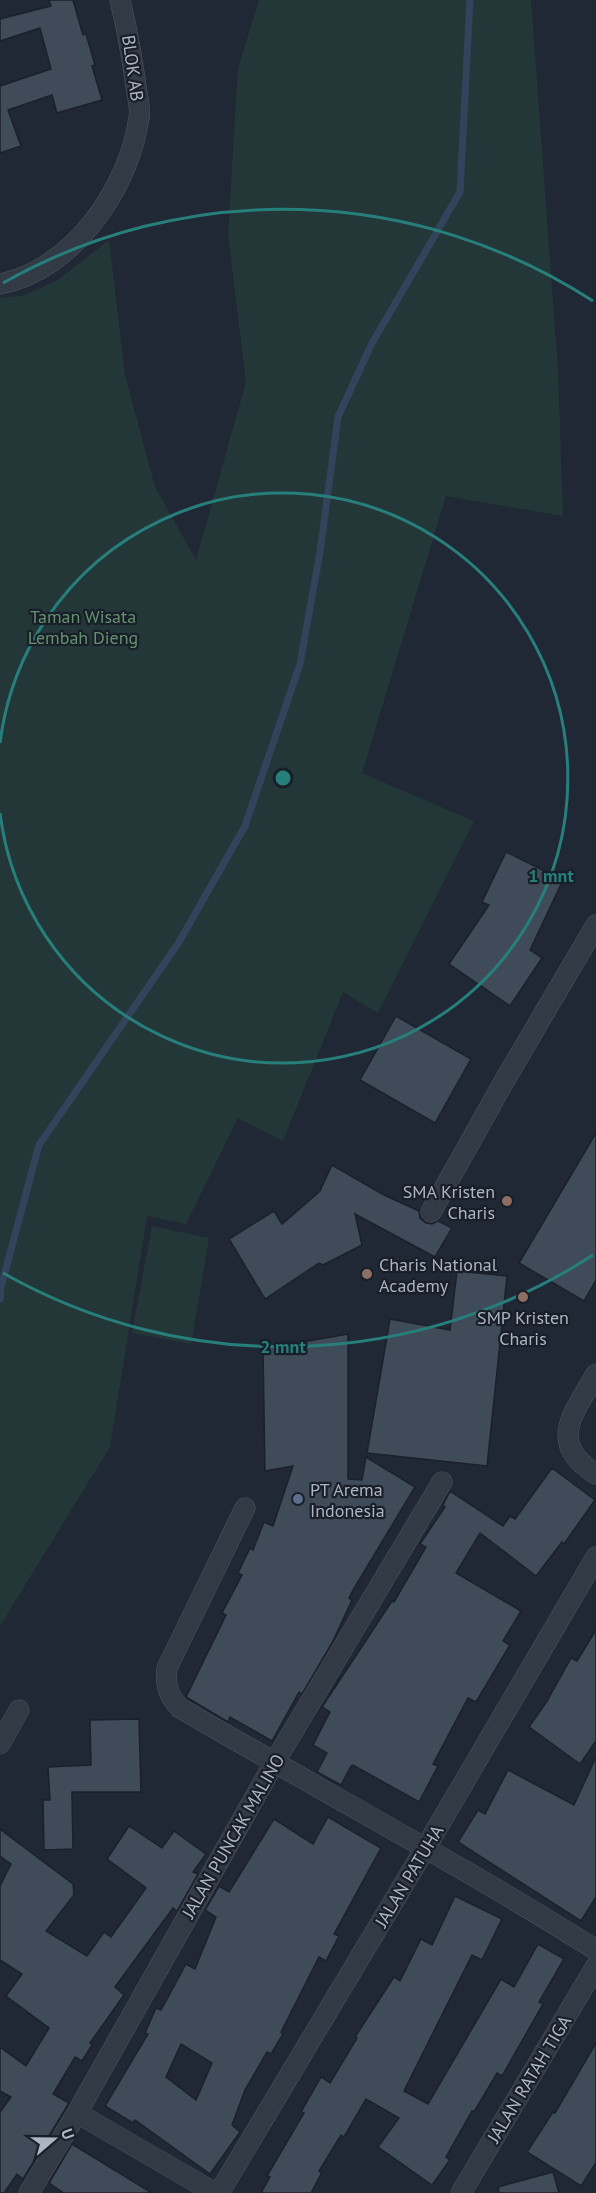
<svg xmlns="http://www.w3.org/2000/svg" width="596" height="2193" viewBox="0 0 596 2193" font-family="'PT Sans',sans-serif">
	<rect width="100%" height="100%" fill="#1f2834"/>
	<g fill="#243738">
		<path d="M 259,0 L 531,0 L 558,370 L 563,516 L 446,496 L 362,773 L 474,821 L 378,1013 L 343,992 L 283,1141 L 238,1118 L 186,1224 L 147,1216 L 110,1447 L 0,1626 L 0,298 L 25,295 L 58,280 L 109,240 L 125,375 L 155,487 L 196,560 L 246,382 L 228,234 L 238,68 Z"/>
		<path d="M 152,1226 L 209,1238 L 191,1344 L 132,1333 Z"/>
	</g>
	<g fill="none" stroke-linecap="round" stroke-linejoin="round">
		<path stroke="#32445c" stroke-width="7" d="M 0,1299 L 1,1287 L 39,1145 L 179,942 L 245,826 L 300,664 L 320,552 L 338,417 L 371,345 L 460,192 L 470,0"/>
	</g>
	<g fill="#404b59" stroke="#1a212b" stroke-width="1.5" fill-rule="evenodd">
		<path d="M 49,0 L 73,0 L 83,35 L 86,34 L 95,65 L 92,66 L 102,100 L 57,113 L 52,95 L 8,110 L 21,146 L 0,153 L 0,86 L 51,69 L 40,28 L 0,41 L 0,19 L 51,6 Z"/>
		<path d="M 506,852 L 563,880 L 530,950 L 542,958 L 510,1006 L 449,964 L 489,905 L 482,902 Z"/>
		<path d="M 396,1016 L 471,1059 L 435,1123 L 360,1080 Z"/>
		<path d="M 596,1133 L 596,1280 L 584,1301 L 519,1263 Z"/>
		<path d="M 332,1165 L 384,1195 L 419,1211 L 420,1218 L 426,1223 L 432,1224 L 438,1221 L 452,1228 L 435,1257 L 355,1214 L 362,1245 L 323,1265 L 319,1263 L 265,1299 L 229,1239 L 274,1211 L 282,1224 L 320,1191 Z"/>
		<path d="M 457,1271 L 507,1276 L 487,1466 L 367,1453 L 390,1319 L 450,1330 Z"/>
		<path d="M 348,1334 L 348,1479 L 362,1480 L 366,1457 L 415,1487 L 353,1590 L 349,1598 L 352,1600 L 332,1643 L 302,1694 L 299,1692 L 272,1741 L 230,1717 L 228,1722 L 186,1697 L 226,1615 L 222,1613 L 242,1575 L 238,1573 L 250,1548 L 253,1550 L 264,1522 L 273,1526 L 293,1466 L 265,1471 L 263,1349 Z"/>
		<path d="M 552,1468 L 595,1500 L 564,1544 L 562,1542 L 536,1576 L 480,1533 L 456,1573 L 521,1611 L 503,1641 L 510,1645 L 476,1702 L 468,1698 L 433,1764 L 438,1766 L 419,1802 L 353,1765 L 351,1766 L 341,1785 L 317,1772 L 327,1753 L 313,1745 L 330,1712 L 322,1707 L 392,1601 L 394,1602 L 426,1547 L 420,1544 L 445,1507 L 443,1505 L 450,1491 L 503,1526 L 510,1516 L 515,1519 Z"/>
		<path d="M 596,1630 L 596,1741 L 580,1764 L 529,1727 L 547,1701 L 571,1658 L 577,1661 Z"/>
		<path d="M 139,1719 L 141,1792 L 72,1792 L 73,1849 L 44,1850 L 43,1800 L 50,1800 L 48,1767 L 91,1765 L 90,1720 Z"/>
		<path d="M 596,1757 L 596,1897 L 581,1921 L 458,1842 L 478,1810 L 485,1814 L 508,1770 L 574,1805 Z"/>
		<path d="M 328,1817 L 381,1848 L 334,1934 L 339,1936 L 326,1961 L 319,1957 L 281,2032 L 283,2034 L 271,2054 L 267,2052 L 245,2090 L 232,2125 L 240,2132 L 210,2174 L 135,2120 L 133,2123 L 105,2106 L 148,2034 L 145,2033 L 156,2008 L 161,2010 L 186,1964 L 195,1969 L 216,1917 L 205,1910 L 219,1886 L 229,1892 L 274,1819 L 313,1844 ZM 181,2044 L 212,2063 L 196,2100 L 166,2077 Z"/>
		<path d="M 129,1826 L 162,1848 L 174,1831 L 206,1854 L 193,1872 L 198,1874 L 177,1911 L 173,1908 L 115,1987 L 124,1995 L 90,2043 L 92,2045 L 82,2061 L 75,2057 L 53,2094 L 69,2103 L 23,2179 L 17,2174 L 4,2193 L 0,2193 L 0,2112 L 11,2097 L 0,2091 L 0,2047 L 26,2066 L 49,2028 L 6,1996 L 22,1974 L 0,1960 L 0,1886 L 11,1864 L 0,1856 L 0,1829 L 73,1884 L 74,1895 L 46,1931 L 87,1956 L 104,1932 L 111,1937 L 146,1888 L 107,1859 Z"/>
		<path d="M 455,1896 L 502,1919 L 482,1960 L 472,1955 L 404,2091 L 428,2104 L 501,1979 L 514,1987 L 538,1944 L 564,1959 L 539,2002 L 543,2004 L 502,2076 L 497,2073 L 474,2112 L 472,2111 L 446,2157 L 450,2160 L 432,2185 L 378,2147 L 399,2118 L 366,2099 L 344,2137 L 341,2135 L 319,2171 L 322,2173 L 320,2176 L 311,2193 L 261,2193 L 270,2177 L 267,2176 L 304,2113 L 301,2112 L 321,2077 L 330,2083 L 357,2038 L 355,2037 L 394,1977 L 400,1981 L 421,1939 L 432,1945 Z"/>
		<path d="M 596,2043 L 596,2163 L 581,2186 L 527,2152 L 553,2112 L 555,2113 Z"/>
		<path d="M 72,2144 L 152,2193 L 64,2193 L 49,2183 Z"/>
		<path d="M 553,2172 L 559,2193 L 499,2193 L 498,2187 Z"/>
	</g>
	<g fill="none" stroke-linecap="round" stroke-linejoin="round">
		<defs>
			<g id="minor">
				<path d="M 0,284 C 73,270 129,188 139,118 C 141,108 137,96 136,86 C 132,57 127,29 120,0"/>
				<path d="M 431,1212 L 506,1078 L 596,925"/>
				<path d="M 596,1374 C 574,1413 546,1443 596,1474"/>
				<path d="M 245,1508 L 167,1668 C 165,1684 168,1696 180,1708 C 318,1789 460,1864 596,1950"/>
				<path d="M 0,1744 L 19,1710"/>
				<path d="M 77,2113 L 215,2193"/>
				<path d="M 29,2193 L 77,2113 L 274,1763 L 442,1482"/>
				<path d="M 219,2193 L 426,1847 L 596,1557"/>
				<path d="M 461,2193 L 596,1966"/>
			</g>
		</defs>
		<use href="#minor" stroke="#4d5561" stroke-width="21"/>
		<use href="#minor" stroke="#323a45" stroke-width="20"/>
	</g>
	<g fill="none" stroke="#277f7b" stroke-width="3">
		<path d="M0 743A285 285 0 1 1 0 813"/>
		<path d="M593 1255A569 569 0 0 1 3 1273M3 283A569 569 0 0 1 593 301"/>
	</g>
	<g fill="#8d6e63" stroke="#181f29" stroke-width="2">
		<circle cx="507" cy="1201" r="6"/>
		<circle cx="367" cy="1274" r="6"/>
		<circle cx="523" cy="1297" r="6"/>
	</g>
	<circle fill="#5c6f8a" stroke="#181f29" stroke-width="2" cx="298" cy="1499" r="6"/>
	<g text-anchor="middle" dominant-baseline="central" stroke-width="4.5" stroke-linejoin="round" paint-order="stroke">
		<g font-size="18" fill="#acb5c3" stroke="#181f29">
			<text transform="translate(133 68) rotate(82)">BLOK AB</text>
			<text transform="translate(233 1836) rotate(-60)">JALAN PUNCAK MALINO</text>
			<text transform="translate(409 1876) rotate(-59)">JALAN PATUHA</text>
			<text transform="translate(529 2079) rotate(-59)">JALAN RATAH TIGA</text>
		</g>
		<g font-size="18" fill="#64926e" stroke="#181f29">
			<text x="83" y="616">Taman Wisata<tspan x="83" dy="21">Lembah Dieng</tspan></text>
		</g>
		<g font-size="18" fill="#acb5c3" stroke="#181f29" text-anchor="start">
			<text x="495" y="1191" text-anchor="end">SMA Kristen<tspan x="495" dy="21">Charis</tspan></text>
			<text x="379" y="1264">Charis National<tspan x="379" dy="21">Academy</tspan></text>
			<text x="523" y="1317" text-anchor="middle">SMP Kristen<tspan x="523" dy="21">Charis</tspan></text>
			<text x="310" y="1489">PT Arema<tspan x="310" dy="21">Indonesia</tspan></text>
		</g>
	</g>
	<circle cx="283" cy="778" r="9" fill="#277f7b" stroke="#181f29" stroke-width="3"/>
	<g font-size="18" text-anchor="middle" font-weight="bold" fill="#277f7b" stroke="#181f29" stroke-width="4.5" stroke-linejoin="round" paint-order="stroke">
		<text x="551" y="882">1 mnt</text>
		<text x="283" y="1353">2 mnt</text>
	</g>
	<g transform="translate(54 2139) rotate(70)" stroke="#181f29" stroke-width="4.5" paint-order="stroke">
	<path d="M0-4.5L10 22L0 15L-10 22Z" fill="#acb5c3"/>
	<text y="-9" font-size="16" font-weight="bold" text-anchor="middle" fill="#acb5c3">U</text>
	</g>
</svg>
